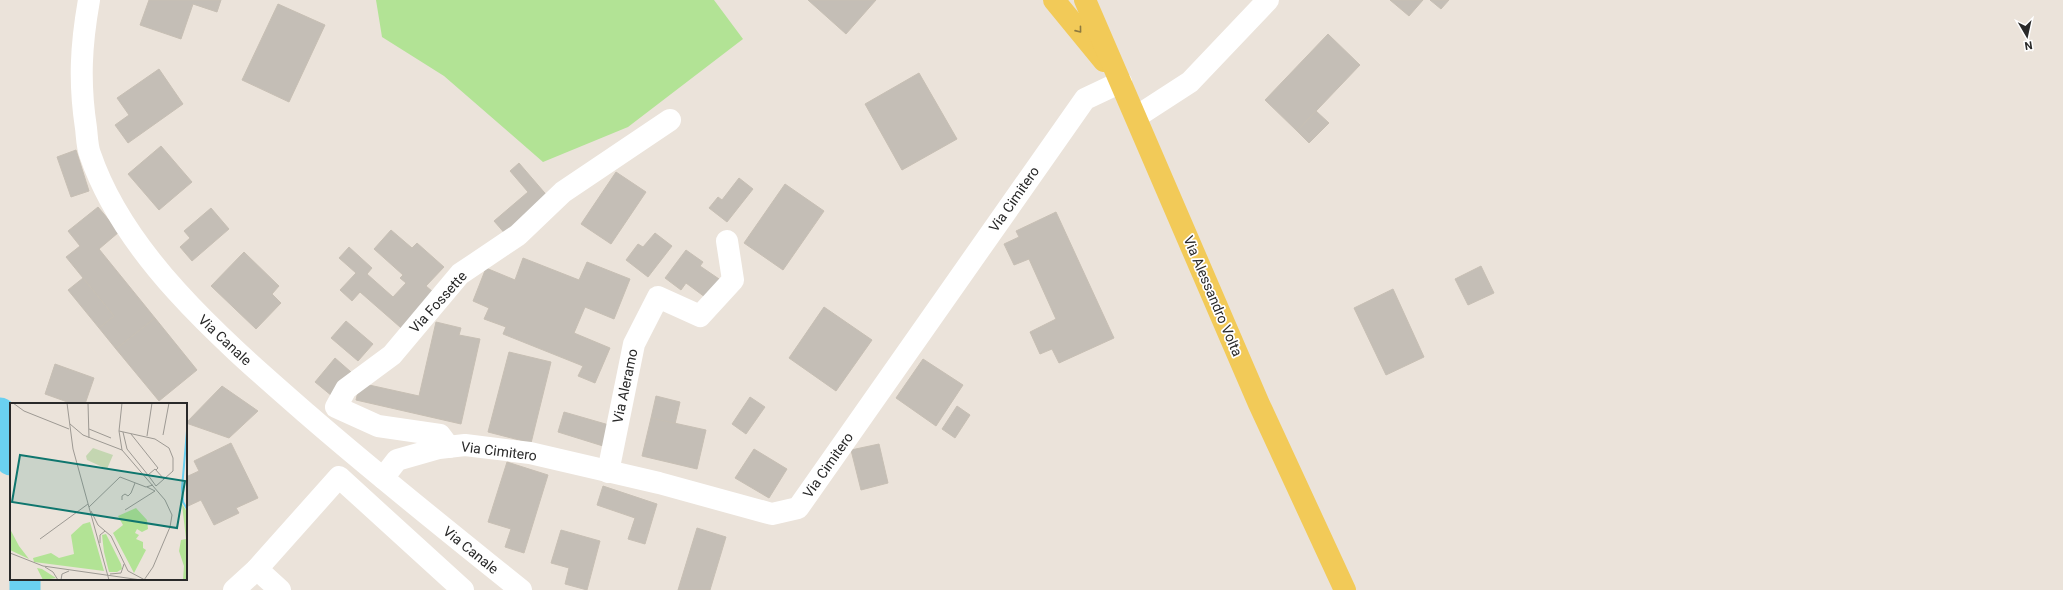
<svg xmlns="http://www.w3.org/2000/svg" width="2063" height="590" viewBox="0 0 2063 590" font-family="Roboto,sans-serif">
	<rect width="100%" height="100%" fill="#ebe3da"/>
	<path fill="#b2e395" d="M 376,0 L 714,0 L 743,39 L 628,127 L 543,162 L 444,76 L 382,37 Z"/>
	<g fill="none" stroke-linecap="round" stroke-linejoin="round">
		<g stroke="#6ad0f0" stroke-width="31">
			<path d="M 0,413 L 11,460"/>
			<path d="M 25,579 L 25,590"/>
		</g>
	</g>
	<g fill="#c4beb6" stroke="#c7bfb4">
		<path d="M 149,0 L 221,0 L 217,12 L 193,4 L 181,39 L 140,25 Z"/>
		<path d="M 808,0 L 876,0 L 846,34 Z"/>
		<path d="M 1390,0 L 1423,0 L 1409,16 Z"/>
		<path d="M 1430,0 L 1449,0 L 1441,9 Z"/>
		<path d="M 278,4 L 325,25 L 289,102 L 242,80 Z"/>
		<path d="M 1328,34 L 1360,65 L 1297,131 L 1265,100 Z"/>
		<path d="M 159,69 L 183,104 L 128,143 L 115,125 L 129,115 L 117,98 Z"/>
		<path d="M 919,73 L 957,139 L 902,170 L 865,104 Z"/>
		<path d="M 1316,111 L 1329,123 L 1309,143 L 1297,131 Z"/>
		<path d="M 161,146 L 192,182 L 159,210 L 128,174 Z"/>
		<path d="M 76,150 L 89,191 L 71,197 L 57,157 Z"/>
		<path d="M 519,163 L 550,199 L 507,236 L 494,221 L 528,192 L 510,171 Z"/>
		<path d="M 616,172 L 646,192 L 611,244 L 581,224 Z"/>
		<path d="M 739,178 L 753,189 L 727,222 L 709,208 L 718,197 L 722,200 Z"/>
		<path d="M 785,184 L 824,211 L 783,270 L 744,243 Z"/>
		<path d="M 98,207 L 119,232 L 99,249 L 155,318 L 116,349 L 99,328 L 114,316 L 66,257 L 80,246 L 68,231 Z"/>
		<path d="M 211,208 L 229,229 L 192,261 L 180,247 L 190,238 L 184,231 Z"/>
		<path d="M 1056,212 L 1114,338 L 1059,363 L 1052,349 L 1040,354 L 1030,332 L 1056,319 L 1029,259 L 1014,265 L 1004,244 L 1019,237 L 1016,231 Z"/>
		<path d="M 391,230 L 412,248 L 417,243 L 444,267 L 426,286 L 440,298 L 408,334 L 360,292 L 352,301 L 340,290 L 356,273 L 339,258 L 349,247 L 372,268 L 367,274 L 393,297 L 406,283 L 400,278 L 403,275 L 374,249 Z"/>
		<path d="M 655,233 L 672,246 L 648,277 L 626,260 L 638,244 L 643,247 Z"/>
		<path d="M 686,250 L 703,262 L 700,266 L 722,281 L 709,300 L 686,283 L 681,290 L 665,278 Z"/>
		<path d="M 244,252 L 279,286 L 272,294 L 281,303 L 256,329 L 211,286 Z"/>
		<path d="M 523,258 L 579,280 L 587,262 L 630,279 L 614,319 L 585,307 L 574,333 L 610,348 L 595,383 L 578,376 L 583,366 L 503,334 L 506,327 L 484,319 L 489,308 L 473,301 L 486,268 L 515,280 Z"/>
		<path d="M 1481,266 L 1494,293 L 1468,305 L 1455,279 Z"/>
		<path d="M 83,278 L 114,316 L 99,328 L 68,290 Z"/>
		<path d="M 1393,289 L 1424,357 L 1386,375 L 1354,308 Z"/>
		<path d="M 824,307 L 872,340 L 836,391 L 789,358 Z"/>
		<path d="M 155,318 L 197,370 L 159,401 L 116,349 Z"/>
		<path d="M 346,321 L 373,344 L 358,361 L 331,338 Z"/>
		<path d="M 436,322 L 461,328 L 459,335 L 480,339 L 461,424 L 356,400 L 360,383 L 419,396 Z"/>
		<path d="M 509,352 L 551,362 L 531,443 L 488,432 Z"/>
		<path d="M 335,358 L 351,372 L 332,396 L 315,382 Z"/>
		<path d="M 923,359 L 963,385 L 936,426 L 896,398 Z"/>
		<path d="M 55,364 L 94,378 L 85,404 L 73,404 L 45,394 Z"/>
		<path d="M 222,386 L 258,411 L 229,438 L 186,423 Z"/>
		<path d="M 656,396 L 680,402 L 675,424 L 651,418 Z"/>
		<path d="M 750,397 L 765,407 L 746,434 L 732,424 Z"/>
		<path d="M 957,406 L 970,415 L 955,438 L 942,429 Z"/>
		<path d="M 564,412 L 609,425 L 603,446 L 558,432 Z"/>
		<path d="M 651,418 L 706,430 L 697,469 L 642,456 Z"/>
		<path d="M 231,443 L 258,498 L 236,508 L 239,513 L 214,525 L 201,500 L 186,507 L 186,477 L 199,471 L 194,461 Z"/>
		<path d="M 879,444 L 888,483 L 861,490 L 851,450 Z"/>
		<path d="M 754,449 L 787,469 L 769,498 L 735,478 Z"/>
		<path d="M 507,462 L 548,475 L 524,553 L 505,547 L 511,529 L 488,522 Z"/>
		<path d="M 603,486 L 657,504 L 645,544 L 628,539 L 635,518 L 597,505 Z"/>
		<path d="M 697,528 L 726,537 L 710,590 L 678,590 Z"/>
		<path d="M 561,530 L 600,541 L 587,590 L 565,584 L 569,568 L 551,563 Z"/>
	</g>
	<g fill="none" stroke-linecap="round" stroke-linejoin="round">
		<g stroke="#fff" stroke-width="22">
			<path d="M 89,0 C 81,45 79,82 86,128 C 87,136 87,146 90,154 C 125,258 227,344 307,414 C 377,475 449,532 521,590"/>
			<path d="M 1136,117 L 1190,82 L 1268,0"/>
			<path d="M 449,447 L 440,435 L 378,426 L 336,407 L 346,389 L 392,355 L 460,274 L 518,235 L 563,192 L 670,120"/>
			<path d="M 608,472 L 634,344 L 658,297 L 700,316 L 733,280 L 727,241"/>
			<path d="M 383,478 L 397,460 L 439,448 L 465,445 L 530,453 L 659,483 L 772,514 L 798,508 L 1085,99 L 1121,82"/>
			<path d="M 234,590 L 257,569"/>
			<path d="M 280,590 L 257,569 L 339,477 L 463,590"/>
		</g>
		<g stroke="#f2ca58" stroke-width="22">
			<path d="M 1054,0 L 1104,61"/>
			<path d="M 1085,0 L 1259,404 L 1345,590"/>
		</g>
	</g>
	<defs><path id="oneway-chevron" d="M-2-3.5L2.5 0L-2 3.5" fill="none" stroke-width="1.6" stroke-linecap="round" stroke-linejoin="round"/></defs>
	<use stroke="#8e7a40" href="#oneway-chevron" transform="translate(1079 30) rotate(51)"/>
	<g text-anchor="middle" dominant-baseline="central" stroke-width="3.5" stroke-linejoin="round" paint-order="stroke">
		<g font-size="14" fill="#292929" stroke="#fff">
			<text transform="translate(1014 199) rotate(-55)">Via Cimitero</text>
			<text transform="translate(1213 296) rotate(67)">Via Alessandro Volta</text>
			<text transform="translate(438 302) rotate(-48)">Via Fossette</text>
			<text transform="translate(225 340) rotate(43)">Via Canale</text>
			<text transform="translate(625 386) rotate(-78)">Via Aleramo</text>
			<text transform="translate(499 451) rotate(7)">Via Cimitero</text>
			<text transform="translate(828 465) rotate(-55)">Via Cimitero</text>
			<text transform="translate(471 550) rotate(39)">Via Canale</text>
		</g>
	</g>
	<g transform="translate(10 403)">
		<rect width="177" height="177" fill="#ebe3da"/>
		<path d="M 172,101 L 177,109 L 177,177 L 173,177 L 174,163 L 169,148 L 171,137 L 176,136 ZM 126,105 L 137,117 L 138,126 L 132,129 L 127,126 L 125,130 L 129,132 L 126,136 L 133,139 L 133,145 L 136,147 L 124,170 L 103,130 L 113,122 L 108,113 ZM 80,119 L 94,168 L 24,159 L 23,155 L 41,150 L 49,155 L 64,151 L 61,132 L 73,121 ZM 0,126 L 9,143 L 19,156 L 0,147 ZM 96,131 L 111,161 L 112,166 L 107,169 L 99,169 L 94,149 L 92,132 ZM 27,165 L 32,166 L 46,175 L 33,177 Z" fill="#b2e395"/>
		<path d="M 83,45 L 103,52 L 97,66 L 77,57 L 76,53 Z" fill="#c4d6b1"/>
		<path fill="none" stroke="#6ad0f0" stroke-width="2" d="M 177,28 L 172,85 L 173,99 L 177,106"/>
		<path fill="none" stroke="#9d9993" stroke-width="1" d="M 3,0 L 14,8 L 59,26M 57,0 L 63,46 L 99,177M 78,0 L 79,35M 112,0 L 109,28 L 112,47 L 155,97 L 162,112 L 160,124 L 143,164 L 134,177M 60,21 L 73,32 L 112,47M 79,26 L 101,35M 109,28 L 145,36 L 159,45 L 163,55 L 163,68 L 154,76M 113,29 L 117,46 L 138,72M 121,31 L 148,65 L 146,67M 153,32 L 159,0M 137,33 L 142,0M 145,66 L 154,76 L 146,83 L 138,72 ZM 112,97 L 112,93 L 115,91 L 118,93 L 121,90 L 125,80M 79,104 L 110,74 L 136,84 L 143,82M 115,107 L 145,88 L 137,84M 81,108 L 88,122 L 101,133 L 118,168 L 135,177M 30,136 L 78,101M 90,140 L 90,132 L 95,128M 0,150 L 33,163 L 131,177M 35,164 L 43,169 L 48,177M 100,171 L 111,170 L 114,161M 51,177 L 52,171 L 59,168"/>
		<path fill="#0f766e" fill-opacity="0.15" stroke="#0f766e" stroke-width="2" d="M 10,52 L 175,78 L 167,125 L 2,99 Z"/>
		<rect width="177" height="177" fill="none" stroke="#292929" stroke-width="2"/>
	</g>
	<g transform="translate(2027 36) rotate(171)" stroke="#ffffff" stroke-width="3" paint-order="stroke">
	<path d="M0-3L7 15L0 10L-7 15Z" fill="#292929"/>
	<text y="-6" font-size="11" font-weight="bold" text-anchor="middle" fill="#292929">N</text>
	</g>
</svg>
